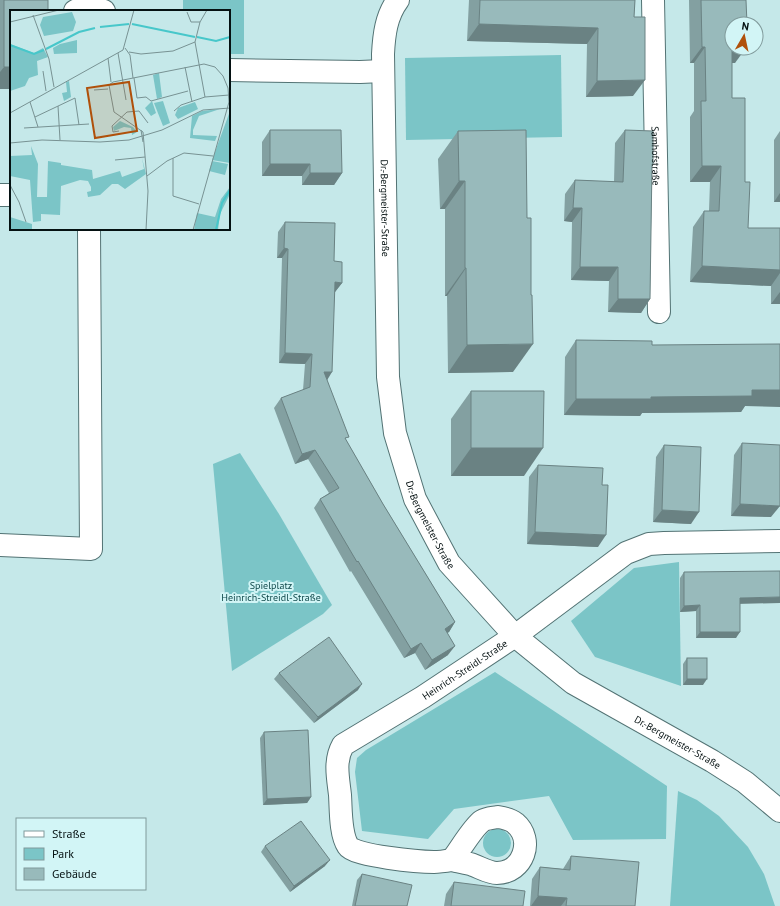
<svg xmlns="http://www.w3.org/2000/svg" width="780" height="906" viewBox="0 0 780 906" font-family="'PT Sans',sans-serif">
	<rect width="100%" height="100%" fill="#c5e8e9"/>
	<g fill="#7bc5c7">
		<path d="M 183,0 L 244,0 L 244,54 L 229,54 L 229,11 L 183,11 Z"/>
		<path d="M 561,55 L 562,137 L 406,140 L 405,58 Z"/>
		<path d="M 240,453 L 279,514 L 332,605 L 323,614 L 232,671 L 213,464 Z"/>
		<path d="M 679,562 L 681,686 L 595,657 L 571,621 L 634,568 Z"/>
		<path d="M 495,672 L 667,786 L 666,839 L 573,840 L 549,796 L 454,809 L 428,839 L 362,831 L 355,772 L 357,758 L 366,750 Z"/>
		<path d="M 678,791 L 697,800 L 719,816 L 748,847 L 764,874 L 775,906 L 670,906 Z"/>
		<circle cx="497" cy="843" r="14"/>
	</g>
	<g fill="none" stroke-linecap="round" stroke-linejoin="round">
		<defs>
			<g id="minor">
				<path id="s1" d="M 398,0 C 386,16 384,35 383,54 L 388,377 L 395,433 L 415,499 L 449,563 L 515,636 L 573,683 L 712,761 L 745,782 L 780,811"/>
				<path id="s2" d="M 653,0 L 659,312"/>
				<path d="M 75,11 C 85,6 94,7 104,11"/>
				<path d="M 229,70 L 360,72 L 383,71"/>
				<path d="M 0,195 L 11,195"/>
				<path d="M 0,545 L 91,549 L 89,229"/>
				<path d="M 498,817 C 504,818 510,819 515,823 C 535,840 523,873 497,873 C 489,873 481,868 473,865 C 467,863 459,862 452,860 C 460,850 473,827 482,821 C 487,818 493,818 498,817 Z"/>
				<path id="s3" d="M 452,860 C 446,861 440,862 434,862 C 420,862 354,856 348,846 C 340,834 341,809 340,795 C 338,777 334,761 343,745 L 423,697 L 515,636 L 626,553 L 649,544 L 664,543 L 780,541"/>
			</g>
		</defs>
		<use href="#minor" stroke="#537374" stroke-width="24"/>
		<use href="#minor" stroke="#fff" stroke-width="22"/>
	</g>
	<g fill="#83a0a1">
		<path d="M 0,0 L 48,0 L 11,11 L 11,89 L 0,89 Z"/>
		<path d="M 469,0 L 635,0 L 634,17 L 633,96 L 586,97 L 587,44 L 467,41 Z"/>
		<path d="M 689,0 L 746,0 L 735,63 L 732,63 L 732,98 L 745,182 L 748,228 L 780,228 L 780,304 L 771,304 L 771,286 L 690,282 L 693,227 L 704,211 L 709,211 L 710,182 L 690,182 L 690,117 L 694,111 L 694,63 L 690,63 Z"/>
		<path d="M 270,130 L 342,173 L 334,185 L 302,185 L 302,176 L 262,176 L 262,142 Z"/>
		<path d="M 625,130 L 652,165 L 650,299 L 641,313 L 608,312 L 609,281 L 571,280 L 572,222 L 564,221 L 565,194 L 575,180 L 614,182 L 615,143 Z"/>
		<path d="M 458,131 L 513,372 L 448,373 L 447,296 L 445,296 L 445,209 L 440,209 L 438,159 Z"/>
		<path d="M 780,131 L 780,202 L 774,202 L 774,140 Z"/>
		<path d="M 285,222 L 334,261 L 342,283 L 335,292 L 327,380 L 346,440 L 383,504 L 455,622 L 449,632 L 447,633 L 448,655 L 425,670 L 415,653 L 404,658 L 351,571 L 350,572 L 314,508 L 320,499 L 329,493 L 308,459 L 295,464 L 274,408 L 281,398 L 303,390 L 305,364 L 279,363 L 282,258 L 277,258 L 278,232 Z"/>
		<path d="M 576,340 L 652,345 L 745,406 L 741,412 L 642,413 L 640,416 L 564,415 L 565,357 Z"/>
		<path d="M 471,391 L 524,476 L 451,476 L 451,419 Z"/>
		<path d="M 742,443 L 771,517 L 731,516 L 734,455 Z"/>
		<path d="M 664,445 L 691,524 L 653,522 L 656,457 Z"/>
		<path d="M 538,465 L 598,547 L 527,544 L 529,477 Z"/>
		<path d="M 684,572 L 740,604 L 736,638 L 696,638 L 696,611 L 680,612 L 680,578 Z"/>
		<path d="M 687,658 L 703,685 L 683,685 L 683,664 Z"/>
		<path d="M 279,673 L 358,690 L 314,723 L 274,679 Z"/>
		<path d="M 264,732 L 311,797 L 307,803 L 263,805 L 260,738 Z"/>
		<path d="M 265,846 L 325,866 L 290,892 L 261,852 Z"/>
		<path d="M 571,856 L 635,906 L 530,906 L 532,879 L 540,867 L 563,869 Z"/>
		<path d="M 362,874 L 407,906 L 352,906 L 357,880 Z"/>
		<path d="M 454,882 L 523,906 L 444,906 L 446,894 Z"/>
	</g>
	<g fill="#6a8283">
		<path d="M 479,24 L 598,28 L 587,44 L 467,41 Z"/>
		<path d="M 702,47 L 705,47 L 694,63 L 690,63 Z"/>
		<path d="M 732,48 L 746,48 L 735,63 L 721,63 Z"/>
		<path d="M 4,67 L 11,67 L 11,89 L 0,89 L 0,72 Z"/>
		<path d="M 645,80 L 633,96 L 586,97 L 597,81 Z"/>
		<path d="M 270,164 L 310,164 L 302,176 L 262,176 Z"/>
		<path d="M 702,166 L 721,166 L 710,182 L 690,182 Z"/>
		<path d="M 310,173 L 342,173 L 334,185 L 302,185 Z"/>
		<path d="M 459,181 L 465,181 L 445,209 L 440,209 Z"/>
		<path d="M 780,193 L 780,202 L 774,202 Z"/>
		<path d="M 573,208 L 582,208 L 572,222 L 564,221 Z"/>
		<path d="M 284,248 L 288,249 L 282,258 L 277,258 Z"/>
		<path d="M 702,266 L 780,270 L 780,273 L 771,286 L 690,282 Z"/>
		<path d="M 580,267 L 618,267 L 609,281 L 571,280 Z"/>
		<path d="M 465,268 L 466,268 L 447,296 L 445,296 Z"/>
		<path d="M 335,282 L 342,283 L 335,292 Z"/>
		<path d="M 780,292 L 780,304 L 771,304 Z"/>
		<path d="M 618,299 L 650,299 L 641,313 L 608,312 Z"/>
		<path d="M 533,344 L 513,372 L 448,373 L 467,345 Z"/>
		<path d="M 285,353 L 312,354 L 305,364 L 279,363 Z"/>
		<path d="M 324,372 L 332,372 L 326,382 Z"/>
		<path d="M 752,390 L 780,390 L 780,407 L 745,406 L 741,412 L 642,413 L 640,416 L 564,415 L 576,399 L 651,397 Z"/>
		<path d="M 471,448 L 543,448 L 524,476 L 451,476 Z"/>
		<path d="M 315,450 L 308,459 L 295,464 L 302,454 Z"/>
		<path d="M 740,504 L 780,506 L 771,517 L 731,516 Z"/>
		<path d="M 662,510 L 699,512 L 691,524 L 653,522 Z"/>
		<path d="M 535,532 L 606,535 L 598,547 L 527,544 Z"/>
		<path d="M 780,597 L 780,603 L 736,604 L 740,598 Z"/>
		<path d="M 700,605 L 696,611 L 680,612 L 684,606 Z"/>
		<path d="M 455,622 L 449,632 L 438,638 L 445,629 Z"/>
		<path d="M 700,632 L 740,632 L 736,638 L 696,638 Z"/>
		<path d="M 421,643 L 415,653 L 404,658 L 411,649 Z"/>
		<path d="M 455,646 L 448,655 L 425,670 L 432,660 Z"/>
		<path d="M 687,679 L 707,679 L 703,685 L 683,685 Z"/>
		<path d="M 362,684 L 358,690 L 314,723 L 318,717 Z"/>
		<path d="M 311,797 L 307,803 L 263,805 L 267,799 Z"/>
		<path d="M 330,860 L 325,866 L 290,892 L 294,886 Z"/>
		<path d="M 538,896 L 567,898 L 561,906 L 531,906 Z"/>
	</g>
	<g fill="#98babb" stroke="#6a8283">
		<path d="M 4,0 L 48,0 L 48,11 L 11,11 L 11,67 L 4,67 Z"/>
		<path d="M 480,0 L 635,0 L 634,17 L 645,17 L 645,80 L 597,81 L 598,28 L 479,24 Z"/>
		<path d="M 701,0 L 746,0 L 747,24 L 732,24 L 732,98 L 745,98 L 745,182 L 750,182 L 748,228 L 780,228 L 780,270 L 702,266 L 704,211 L 719,211 L 721,166 L 702,166 L 701,101 L 706,101 L 705,47 L 702,47 Z"/>
		<path d="M 270,130 L 341,130 L 342,173 L 310,173 L 310,164 L 270,164 Z"/>
		<path d="M 526,130 L 527,218 L 531,218 L 531,295 L 532,295 L 533,344 L 467,345 L 466,268 L 465,268 L 465,181 L 459,181 L 458,131 Z"/>
		<path d="M 625,130 L 653,131 L 653,164 L 652,164 L 650,299 L 618,299 L 618,267 L 580,267 L 582,208 L 573,208 L 575,180 L 623,182 Z"/>
		<path d="M 285,222 L 335,223 L 334,261 L 342,262 L 342,283 L 335,282 L 332,372 L 324,372 L 349,437 L 345,438 L 383,504 L 455,622 L 445,629 L 455,646 L 432,660 L 421,643 L 411,649 L 358,561 L 357,562 L 320,499 L 339,488 L 315,450 L 302,454 L 281,398 L 310,387 L 312,354 L 285,353 L 288,249 L 284,248 Z"/>
		<path d="M 576,340 L 652,341 L 652,345 L 780,344 L 780,390 L 752,390 L 752,396 L 651,397 L 651,399 L 576,399 Z"/>
		<path d="M 471,391 L 544,391 L 543,448 L 471,448 Z"/>
		<path d="M 742,443 L 780,445 L 780,506 L 740,504 Z"/>
		<path d="M 664,445 L 701,447 L 699,512 L 662,510 Z"/>
		<path d="M 538,465 L 603,468 L 602,485 L 608,485 L 606,535 L 535,532 Z"/>
		<path d="M 780,571 L 780,597 L 740,598 L 740,632 L 700,632 L 700,605 L 684,606 L 684,572 Z"/>
		<path d="M 329,637 L 362,684 L 318,717 L 279,673 Z"/>
		<rect x="687" y="658" width="20" height="21"/>
		<path d="M 308,730 L 311,797 L 267,799 L 264,732 Z"/>
		<path d="M 301,821 L 330,860 L 294,886 L 265,846 Z"/>
		<path d="M 571,856 L 639,862 L 635,906 L 566,906 L 567,898 L 538,896 L 540,867 L 570,870 Z"/>
		<path d="M 362,874 L 412,885 L 407,906 L 355,906 Z"/>
		<path d="M 454,882 L 525,891 L 523,906 L 451,906 Z"/>
	</g>
	<g text-anchor="middle" dominant-baseline="central" stroke-width="4" stroke-linejoin="round" paint-order="stroke">
		<g font-size="10" fill="#051112" stroke="#d2f5f6">
			<text stroke="none"><textPath href="#s2" startOffset="156">Samhofstraße</textPath></text>
			<text stroke="none"><textPath href="#s1" startOffset="211">Dr.-Bergmeister-Straße</textPath></text>
			<text stroke="none"><textPath href="#s1" startOffset="535">Dr.-Bergmeister-Straße</textPath></text>
			<text stroke="none"><textPath href="#s3" startOffset="353">Heinrich-Streidl-Straße</textPath></text>
			<text stroke="none"><textPath href="#s1" startOffset="871">Dr.-Bergmeister-Straße</textPath></text>
		</g>
		<g font-size="10" fill="#0f484a" stroke="#d2f5f6">
			<text x="271" y="585">Spielplatz<tspan x="271" dy="12">Heinrich-Streidl-Straße</tspan></text>
		</g>
	</g>
	<g transform="translate(10 10)">
		<rect width="220" height="220" fill="#c5e8e9"/>
		<path d="M 62,2 L 66,12 L 63,21 L 34,26 L 30,15 L 33,7 ZM 67,30 L 67,43 L 44,44 L 43,38 L 50,34 ZM 0,34 L 24,43 L 33,38 L 38,47 L 27,51 L 28,65 L 19,68 L 15,76 L 0,81 ZM 149,63 L 152,87 L 147,89 L 143,65 ZM 59,71 L 61,87 L 54,91 L 52,83 L 57,82 L 56,72 ZM 142,91 L 146,103 L 141,106 L 135,98 ZM 153,91 L 160,113 L 153,116 L 144,93 ZM 185,92 L 188,99 L 168,109 L 165,105 L 168,98 ZM 210,99 L 189,106 L 183,120 L 183,125 L 207,126 L 205,131 L 180,128 L 182,106 L 192,101 ZM 220,101 L 220,153 L 202,150 ZM 110,111 L 123,117 L 127,122 L 122,125 L 121,118 L 114,117 L 104,121 L 103,117 ZM 21,136 L 28,154 L 27,187 L 37,187 L 38,151 L 51,153 L 51,136 L 51,155 L 82,160 L 83,169 L 110,161 L 112,167 L 134,159 L 132,148 L 136,164 L 115,179 L 108,174 L 102,174 L 90,185 L 78,187 L 77,182 L 81,181 L 81,177 L 78,171 L 70,170 L 51,176 L 50,205 L 31,204 L 31,211 L 23,212 L 20,170 L 0,166 L 0,146 L 22,145 ZM 202,151 L 218,154 L 215,165 L 199,161 ZM 220,177 L 220,184 L 210,204 L 208,220 L 184,220 L 187,203 L 205,207 L 211,189 ZM 0,207 L 22,214 L 22,220 L 0,220 Z" fill="#7bc5c7"/>
		<path fill="none" stroke="#47c7ca" stroke-width="2" d="M 122,14 L 185,27M 90,17 L 119,14M 187,27 L 206,31 L 220,27M 0,35 L 24,44 L 34,40M 36,39 L 69,22 L 85,18M 206,220 L 212,193 L 220,180"/>
		<path fill="none" stroke="#789293" stroke-width="1" d="M 177,2 L 181,12 L 190,12M 23,5 L 39,49 L 44,77M 0,12 L 49,0M 115,38 L 120,45 L 123,68M 119,42 L 131,44 L 163,41 L 185,32M 108,43 L 116,90M 98,48 L 101,72M 175,57 L 182,92M 33,61 L 36,81M 124,68 L 127,88 L 136,87 L 141,91 L 178,81M 84,80 L 98,79M 195,87 L 185,32 L 190,12 L 197,0M 20,92 L 28,117M 48,96 L 50,130M 164,101 L 171,95 L 195,87 L 219,85M 0,103 L 113,40 L 124,0M 25,107 L 65,88 L 69,115M 14,118 L 79,114M 131,120 L 133,132M 109,121 L 103,122 L 102,116 L 117,102 L 129,101 L 138,113M 0,133 L 32,130 L 90,132 L 119,130 L 152,120 L 193,100 L 220,98M 163,148 L 163,186 L 189,194M 105,150 L 135,147M 137,166 L 157,151 L 174,143 L 203,146M 0,175 L 9,192 L 16,212M 136,220 L 138,181 L 133,122 L 104,102 L 99,75 L 103,72 L 194,54 L 205,57 L 213,66 L 218,78 L 219,92 L 183,220"/>
		<path fill="#b0500a" fill-opacity="0.15" stroke="#b0500a" stroke-width="2" d="M 119,72 L 127,121 L 85,128 L 77,78 Z"/>
		<rect width="220" height="220" fill="none" stroke="#051112" stroke-width="2"/>
	</g>
	<rect x="16" y="818" width="130" height="72" fill="#d2f5f6" stroke="#809a9b"/>
	<rect x="24" y="831" width="20" height="6" fill="#ffffff" stroke="#809a9b"/>
	<text x="52" y="838" font-size="12" fill="#051112">Straße</text>
	<rect x="24" y="848" width="20" height="12" fill="#7bc5c7" stroke="#809a9b"/>
	<text x="52" y="858" font-size="12" fill="#051112">Park</text>
	<rect x="24" y="868" width="20" height="12" fill="#98babb" stroke="#809a9b"/>
	<text x="52" y="878" font-size="12" fill="#051112">Gebäude</text>
	<g transform="translate(744 36) rotate(9)"><circle r="19" fill="#d2f5f6" stroke="#809a9b"/>
	<path d="M0-3L7 15L0 10L-7 15Z" fill="#b0500a"/>
	<text y="-6" font-size="11" font-weight="bold" text-anchor="middle" fill="#051112">N</text>
	</g>
</svg>
